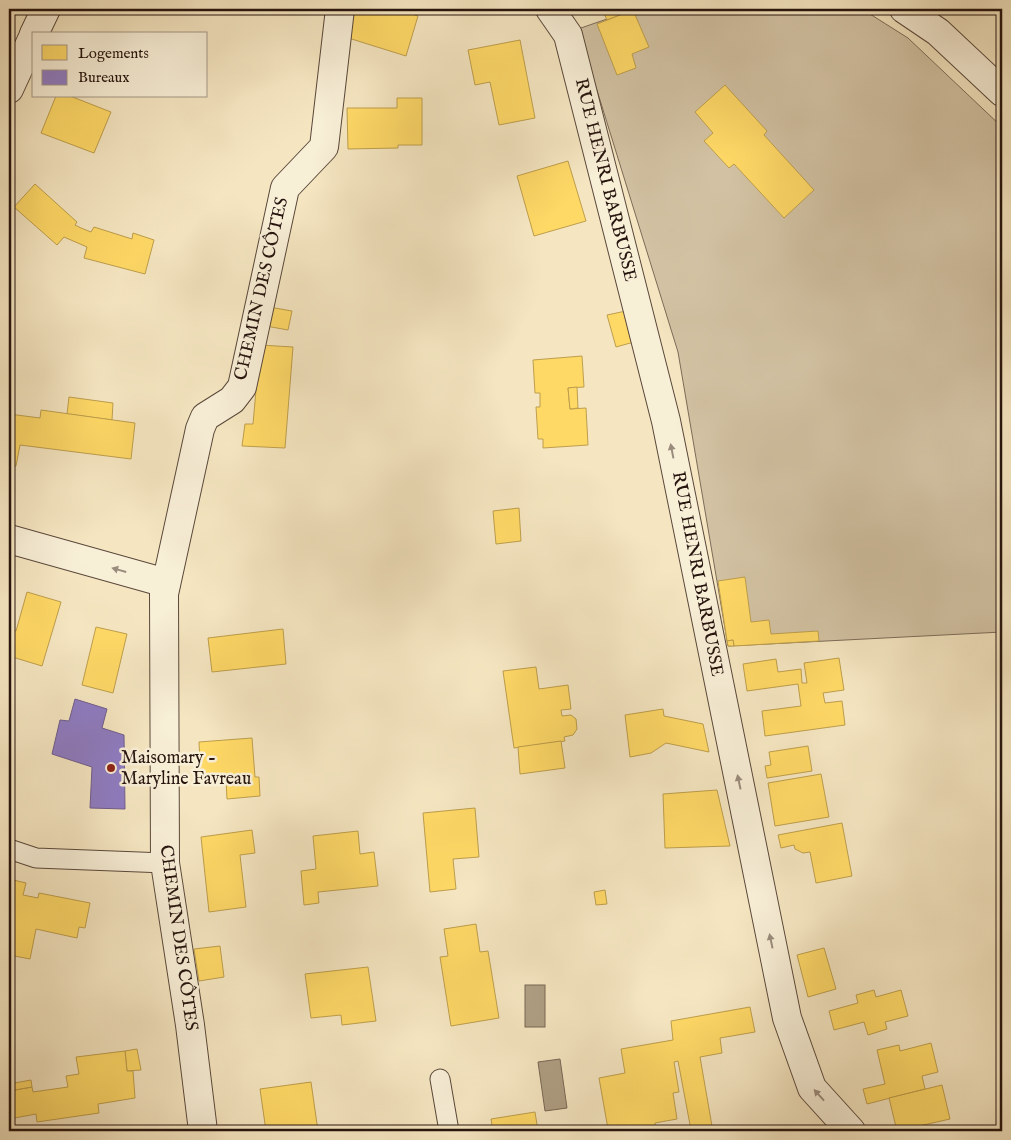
<svg xmlns="http://www.w3.org/2000/svg" width="1011" height="1140" viewBox="0 0 1011 1140" font-family="'IM FELL English',serif">
	<rect width="100%" height="100%" fill="#f5e6c1"/>
	<filter id="stains"><feTurbulence type="fractalNoise" baseFrequency=".004" numOctaves="4"/><feColorMatrix values="0 0 0 0 .2 0 0 0 0 .09 0 0 0 0 .02 0 0 0 .5 -.17"/></filter>
	<radialGradient id="worn" r=".72"><stop offset=".6" stop-color="#630" stop-opacity="0"/><stop offset="1" stop-color="#630" stop-opacity=".3"/></radialGradient>
	<path fill="#d2c2a3" stroke="#7c6b58" d="M 636,9 L 862,9 L 908,38 L 1002,127 L 1002,632 L 728,646 L 678,352 L 578,29 Z"/>
	<g fill="#af9f84" stroke="#786755">
		<rect x="525" y="985" width="20" height="42"/>
		<path d="M 560,1059 L 567,1108 L 545,1111 L 538,1062 Z"/>
	</g>
	<g fill="#ffd966" stroke="#be9e4c">
		<path d="M 346,9 L 396,9 L 418,16 L 406,56 L 342,36 Z"/>
		<path d="M 602,9 L 633,9 L 633,10 L 607,20 Z"/>
		<path d="M 633,10 L 649,47 L 632,54 L 636,68 L 617,75 L 597,24 Z"/>
		<path d="M 520,40 L 535,118 L 499,125 L 490,82 L 475,85 L 468,50 Z"/>
		<path d="M 725,85 L 767,131 L 764,135 L 814,190 L 784,218 L 734,164 L 729,168 L 704,141 L 713,133 L 695,112 Z"/>
		<path d="M 56,96 L 70,96 L 111,112 L 94,153 L 41,133 Z"/>
		<path d="M 397,98 L 422,98 L 422,145 L 398,145 L 398,148 L 348,149 L 347,108 L 397,108 Z"/>
		<path d="M 568,161 L 586,221 L 534,236 L 517,176 Z"/>
		<path d="M 35,184 L 77,222 L 75,225 L 81,228 L 91,232 L 94,227 L 132,239 L 133,233 L 154,240 L 145,274 L 84,258 L 87,247 L 64,237 L 57,245 L 14,207 Z"/>
		<path d="M 269,307 L 292,311 L 288,330 L 266,326 Z"/>
		<path d="M 626,311 L 634,342 L 616,347 L 607,315 Z"/>
		<path d="M 260,345 L 293,347 L 285,448 L 242,446 L 245,424 L 253,424 Z"/>
		<path d="M 582,356 L 584,387 L 568,388 L 570,409 L 586,408 L 588,445 L 543,448 L 543,439 L 538,439 L 536,407 L 540,407 L 540,393 L 535,393 L 533,360 Z"/>
		<path d="M 577,387 L 578,408 L 570,409 L 568,388 Z"/>
		<path d="M 69,397 L 113,403 L 112,420 L 67,414 Z"/>
		<path d="M 41,410 L 135,423 L 131,459 L 20,445 L 16,466 L 12,466 L 9,487 L 9,414 L 40,418 Z"/>
		<path d="M 519,508 L 521,541 L 496,544 L 493,511 Z"/>
		<path d="M 745,577 L 751,622 L 769,620 L 771,634 L 818,631 L 819,641 L 734,646 L 733,640 L 727,641 L 718,581 Z"/>
		<path d="M 27,592 L 61,602 L 42,666 L 9,656 L 9,629 L 16,631 Z"/>
		<path d="M 96,627 L 127,634 L 113,693 L 82,685 Z"/>
		<path d="M 283,629 L 286,664 L 212,672 L 208,638 Z"/>
		<path d="M 733,640 L 734,646 L 728,646 L 727,641 Z"/>
		<path d="M 839,658 L 844,690 L 823,693 L 825,703 L 842,701 L 845,725 L 765,736 L 762,711 L 801,706 L 798,684 L 747,691 L 743,664 L 776,659 L 778,672 L 801,669 L 802,683 L 807,683 L 804,663 Z"/>
		<path d="M 536,667 L 539,689 L 568,685 L 571,709 L 561,710 L 562,716 L 571,715 L 576,719 L 577,729 L 573,735 L 564,737 L 565,741 L 514,748 L 503,671 Z"/>
		<path d="M 663,709 L 664,716 L 703,724 L 709,752 L 666,743 L 651,753 L 630,757 L 625,715 Z"/>
		<path d="M 252,738 L 255,777 L 259,777 L 260,796 L 227,799 L 226,780 L 201,781 L 199,742 Z"/>
		<path d="M 561,741 L 565,768 L 520,774 L 518,747 Z"/>
		<path d="M 808,746 L 812,771 L 767,778 L 765,766 L 771,765 L 769,752 Z"/>
		<path d="M 821,774 L 829,817 L 775,826 L 768,783 Z"/>
		<path d="M 717,790 L 730,846 L 665,848 L 663,794 Z"/>
		<path d="M 475,808 L 479,857 L 453,859 L 456,889 L 430,892 L 423,813 Z"/>
		<path d="M 842,823 L 852,876 L 816,883 L 810,852 L 803,853 L 795,849 L 794,845 L 781,848 L 778,835 Z"/>
		<path d="M 252,830 L 255,853 L 240,855 L 246,907 L 209,912 L 201,837 Z"/>
		<path d="M 358,831 L 360,854 L 374,852 L 378,886 L 318,892 L 319,903 L 304,905 L 301,871 L 316,869 L 313,836 Z"/>
		<path d="M 9,879 L 26,883 L 23,895 L 38,898 L 39,893 L 90,903 L 85,928 L 79,927 L 77,938 L 36,929 L 30,959 L 9,955 Z"/>
		<path d="M 605,890 L 607,904 L 596,905 L 594,892 Z"/>
		<path d="M 476,924 L 480,952 L 488,951 L 499,1018 L 451,1026 L 440,957 L 448,956 L 444,929 Z"/>
		<path d="M 220,946 L 224,977 L 199,981 L 194,949 Z"/>
		<path d="M 824,948 L 836,989 L 808,997 L 797,955 Z"/>
		<path d="M 368,967 L 376,1021 L 342,1025 L 341,1015 L 311,1018 L 305,974 Z"/>
		<path d="M 874,990 L 876,997 L 901,990 L 908,1016 L 885,1022 L 887,1029 L 868,1035 L 864,1022 L 834,1030 L 829,1011 L 858,1003 L 856,995 Z"/>
		<path d="M 750,1007 L 755,1032 L 720,1038 L 722,1053 L 700,1057 L 712,1126 L 691,1130 L 678,1061 L 674,1062 L 679,1092 L 673,1093 L 677,1119 L 655,1123 L 656,1131 L 611,1131 L 611,1129 L 608,1129 L 599,1078 L 625,1073 L 621,1049 L 673,1040 L 671,1021 Z"/>
		<path d="M 931,1043 L 938,1072 L 922,1076 L 925,1089 L 867,1104 L 863,1089 L 885,1084 L 877,1050 L 899,1045 L 900,1051 Z"/>
		<path d="M 137,1049 L 141,1070 L 127,1071 L 125,1051 Z"/>
		<path d="M 125,1051 L 127,1071 L 133,1071 L 135,1098 L 98,1104 L 99,1113 L 37,1122 L 36,1114 L 9,1119 L 9,1091 L 32,1087 L 33,1092 L 68,1087 L 66,1076 L 79,1074 L 76,1057 Z"/>
		<path d="M 9,1069 L 12,1083 L 9,1084 Z"/>
		<path d="M 31,1080 L 32,1087 L 9,1091 L 9,1084 Z"/>
		<path d="M 311,1082 L 318,1131 L 266,1131 L 260,1089 Z"/>
		<path d="M 942,1085 L 950,1119 L 897,1131 L 889,1098 Z"/>
		<path d="M 535,1112 L 538,1131 L 493,1131 L 491,1119 Z"/>
	</g>
	<path fill="#8e7cc3" stroke="#6f5d8d" d="M 75,699 L 107,709 L 102,728 L 124,735 L 125,809 L 90,808 L 92,767 L 52,754 L 60,720 L 69,721 Z"/>
	<g fill="none" stroke-linecap="round" stroke-linejoin="round">
		<defs>
			<g id="service">
				<path d="M 9,849 L 36,858 L 165,863"/>
				<path d="M 440,1079 L 449,1131"/>
			</g>
			<g id="minor">
				<path d="M 550,9 L 568,35 L 666,421 L 787,1018 L 812,1088 L 851,1131"/>
				<path d="M 34,34 L 46,9"/>
				<path d="M 9,89 L 34,35"/>
				<path d="M 9,539 L 166,583"/>
				<path d="M 203,1131 L 190,1025 L 165,863 L 164,594 L 200,429 L 205,417 L 232,400 L 242,387 L 285,188 L 324,147 L 340,9"/>
			</g>
			<path id="tertiary" d="M 904,9 L 938,32 L 1002,92"/>
		</defs>
		<use href="#service" stroke="#5a483b" stroke-width="21"/>
		<use href="#minor" stroke="#5a483b" stroke-width="30"/>
		<use href="#tertiary" stroke="#5a483b" stroke-width="30"/>
		<use href="#service" stroke="#f8efd7" stroke-width="19"/>
		<use href="#minor" stroke="#f8efd7" stroke-width="28"/>
		<use href="#tertiary" stroke="#f8efd7" stroke-width="28"/>
	</g>
	<defs><path id="oneway-solid" d="M-6-.8H1V-3.2L6.5 0L1 3.2V.8H-6Z" transform="scale(1.25)"/></defs>
	<g fill="#9a8c7d">
		<use href="#oneway-solid" transform="translate(672 451) rotate(-101)"/>
		<use href="#oneway-solid" transform="translate(119 570) rotate(-164)"/>
		<use href="#oneway-solid" transform="translate(739 782) rotate(-102)"/>
		<use href="#oneway-solid" transform="translate(771 941) rotate(-102)"/>
		<use href="#oneway-solid" transform="translate(819 1095) rotate(-132)"/>
	</g>
	<circle fill="#8f2418" stroke="#f8efd7" stroke-width="2" cx="111" cy="768" r="5"/>
	<g text-anchor="middle" dominant-baseline="central" stroke-width="5" stroke-linejoin="round" paint-order="stroke">
		<g font-size="18" fill="#26140e" stroke="#f8efd7">
			<text transform="translate(605 180) rotate(76)">RUE HENRI BARBUSSE</text>
			<text transform="translate(262 289) rotate(-77)">CHEMIN DES CÔTES</text>
			<text transform="translate(697 574) rotate(79)">RUE HENRI BARBUSSE</text>
			<text transform="translate(178 938) rotate(82)">CHEMIN DES CÔTES</text>
		</g>
		<g font-size="18" fill="#26140e" stroke="#f8efd7" text-anchor="start">
			<text x="121" y="758">Maisomary -<tspan x="121" dy="21">Maryline Favreau</tspan></text>
		</g>
	</g>
	<rect width="1011" height="1140" fill="none" stroke="#f5e6c1" stroke-width="30"/>
	<rect x="10" y="10" width="991" height="1120" fill="none" stroke="#26140e" stroke-width="2.5"/>
	<rect x="15" y="15" width="981" height="1110" fill="none" stroke="#26140e"/>
	<rect x="32" y="32" width="175" height="65" fill="#f8efd7" stroke="#a49787"/>
	<rect x="42" y="45" width="25" height="15" fill="#ffd966" stroke="#a49787"/>
	<text x="78" y="58" font-size="15" fill="#26140e">Logements</text>
	<rect x="42" y="70" width="25" height="15" fill="#8e7cc3" stroke="#a49787"/>
	<text x="78" y="82" font-size="15" fill="#26140e">Bureaux</text>
	<rect width="100%" height="100%" filter="url(#stains)"/>
	<rect width="100%" height="100%" fill="url(#worn)"/>
</svg>
